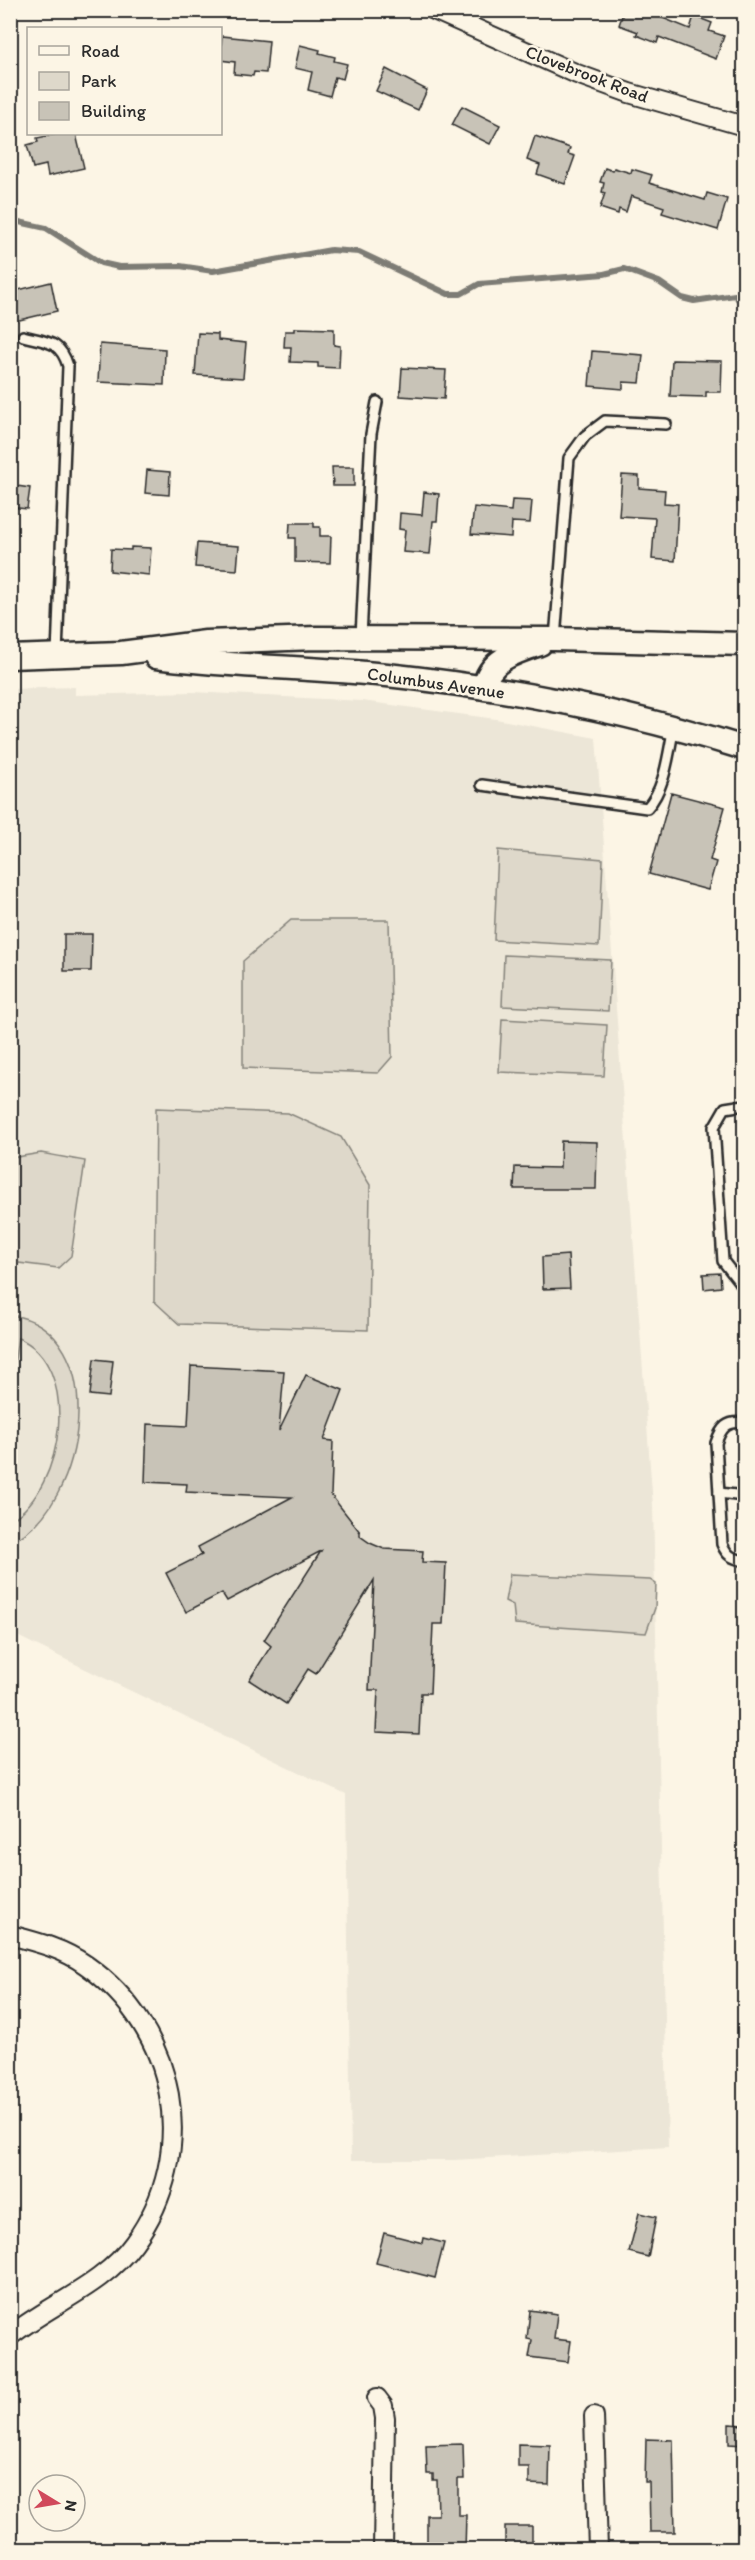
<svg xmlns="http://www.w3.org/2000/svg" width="755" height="2560" viewBox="0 0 755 2560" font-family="Itim,sans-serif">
	<rect width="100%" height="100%" fill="#fcf5e5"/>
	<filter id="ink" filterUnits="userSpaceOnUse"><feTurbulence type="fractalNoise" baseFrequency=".0167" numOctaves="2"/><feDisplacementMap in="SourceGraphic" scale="12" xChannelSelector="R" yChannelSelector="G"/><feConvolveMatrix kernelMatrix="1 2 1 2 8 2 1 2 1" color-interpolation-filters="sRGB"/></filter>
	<g filter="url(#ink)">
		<path fill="#ece6d7" d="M 75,687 L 75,695 L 193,692 L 362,701 L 496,719 L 596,738 L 653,1506 L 668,2147 L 454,2160 L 351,2160 L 346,1795 L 11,1633 L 10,689 Z"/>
		<g fill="#ded8ca" stroke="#84827a" stroke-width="1.5">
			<path d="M 498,850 L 603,859 L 599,946 L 494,940 Z"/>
			<path d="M 291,920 L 389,920 L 392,1057 L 378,1073 L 243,1068 L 243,961 Z"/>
			<path d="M 504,955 L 611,960 L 608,1011 L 502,1006 Z"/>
			<path d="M 502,1019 L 607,1025 L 604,1076 L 499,1072 Z"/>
			<path d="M 156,1108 L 288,1113 L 341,1137 L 370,1185 L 368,1330 L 179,1324 L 154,1301 Z"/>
			<path d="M 41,1153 L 85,1161 L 71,1256 L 58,1268 L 11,1262 L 11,1158 Z"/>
			<path d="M 11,1315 C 112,1329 88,1507 11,1542 L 11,1520 C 64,1489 82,1364 18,1338 L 11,1387 Z"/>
			<path d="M 510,1574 L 650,1580 L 656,1584 L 655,1608 L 646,1633 L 515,1624 L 513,1605 L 505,1601 Z"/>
		</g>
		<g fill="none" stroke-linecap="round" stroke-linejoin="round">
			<path stroke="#7d7b74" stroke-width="6" d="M 10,220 L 46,228 L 101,263 L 119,267 L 180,266 L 213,271 L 331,250 L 359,252 L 448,294 L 461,294 L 479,284 L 604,274 L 624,269 L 659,282 L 682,298 L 694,301 L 735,295 L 744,307"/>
		</g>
		<g fill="#c8c3b7" stroke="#2b2b2b" stroke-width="1.5">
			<path d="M 624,10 L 643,10 L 690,29 L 694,16 L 712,23 L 709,31 L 724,36 L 716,59 L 659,37 L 657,43 L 636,35 L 638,32 L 619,25 Z"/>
			<path d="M 222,36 L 269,41 L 266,73 L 254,72 L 253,76 L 234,74 L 235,62 L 220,60 Z"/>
			<path d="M 300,45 L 320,50 L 319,53 L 335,57 L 334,61 L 347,64 L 343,79 L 335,77 L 330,96 L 308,90 L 312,72 L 295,68 Z"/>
			<path d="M 386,69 L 427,90 L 418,110 L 376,91 Z"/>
			<path d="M 462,106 L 500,125 L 490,144 L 452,125 Z"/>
			<path d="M 57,134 L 76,134 L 84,168 L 48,176 L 46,165 L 33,168 L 27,145 L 38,142 L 37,138 Z"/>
			<path d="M 535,136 L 570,148 L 568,154 L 575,156 L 565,184 L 537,174 L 540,165 L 527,160 Z"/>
			<path d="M 605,168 L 613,171 L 614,168 L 631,173 L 632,169 L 652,175 L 649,183 L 705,200 L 707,193 L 727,199 L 718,230 L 662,213 L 664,207 L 631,196 L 626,212 L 619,209 L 618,214 L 600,208 L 605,193 L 602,192 L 604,183 L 600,182 Z"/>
			<path d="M 51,282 L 57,311 L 15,321 L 14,318 L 10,319 L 10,292 Z"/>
			<path d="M 295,328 L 334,329 L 334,345 L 340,346 L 339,368 L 318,367 L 318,363 L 290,362 L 291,347 L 284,347 L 285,331 L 295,331 Z"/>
			<path d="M 198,333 L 218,334 L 218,340 L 246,343 L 243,378 L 195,375 Z"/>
			<path d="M 100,344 L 165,349 L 164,385 L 98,382 Z"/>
			<path d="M 592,351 L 643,355 L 640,383 L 623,382 L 623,389 L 589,386 Z"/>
			<path d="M 672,360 L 722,361 L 721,392 L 706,392 L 706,397 L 670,396 Z"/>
			<path d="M 402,368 L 446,370 L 444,399 L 400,396 Z"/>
			<path d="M 332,467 L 354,467 L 354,486 L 333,486 Z"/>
			<path d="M 147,470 L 170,472 L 169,495 L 145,493 Z"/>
			<path d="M 622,475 L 639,476 L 639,488 L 665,490 L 664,503 L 678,504 L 675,561 L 652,559 L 655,518 L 619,516 Z"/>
			<path d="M 10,485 L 30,488 L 27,509 L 10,507 Z"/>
			<path d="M 424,492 L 439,494 L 437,521 L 433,521 L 430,554 L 403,552 L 405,530 L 399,529 L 400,513 L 422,515 Z"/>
			<path d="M 512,500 L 532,501 L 530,523 L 512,522 L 511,537 L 471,534 L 474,507 L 511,511 Z"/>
			<path d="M 290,523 L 314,523 L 314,527 L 320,527 L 320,536 L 331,536 L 330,563 L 295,562 L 295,538 L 289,538 Z"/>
			<path d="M 197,543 L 239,546 L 237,570 L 195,567 Z"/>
			<path d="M 131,547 L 151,548 L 149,575 L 110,571 L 111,549 L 131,550 Z"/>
			<path d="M 671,793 L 725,807 L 710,860 L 716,862 L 708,890 L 649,874 Z"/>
			<path d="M 64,934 L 92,934 L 91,971 L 64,971 Z"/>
			<path d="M 561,1141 L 597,1142 L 596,1189 L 514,1189 L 515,1167 L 560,1168 Z"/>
			<path d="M 568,1255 L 570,1288 L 543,1289 L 542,1257 Z"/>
			<path d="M 720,1273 L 721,1287 L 704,1289 L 703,1274 Z"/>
			<path d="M 94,1359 L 113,1361 L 109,1397 L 90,1395 Z"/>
			<path d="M 191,1366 L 284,1371 L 279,1431 L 306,1375 L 343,1390 L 324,1440 L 333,1441 L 331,1495 L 360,1532 L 360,1536 L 370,1543 L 384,1549 L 423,1551 L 422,1562 L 446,1563 L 443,1624 L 433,1624 L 430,1693 L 421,1693 L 419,1734 L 376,1732 L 378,1690 L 369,1690 L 374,1580 L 316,1674 L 308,1669 L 286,1704 L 249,1680 L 271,1646 L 264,1640 L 321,1551 L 227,1601 L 222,1593 L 186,1612 L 166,1573 L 202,1555 L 198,1547 L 292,1497 L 186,1492 L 187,1484 L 145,1482 L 147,1424 L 188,1426 Z"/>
			<path d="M 639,2213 L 656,2217 L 648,2257 L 629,2252 Z"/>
			<path d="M 384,2233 L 423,2243 L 424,2238 L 444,2243 L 435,2278 L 376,2263 Z"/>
			<path d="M 530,2310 L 557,2314 L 554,2339 L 571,2341 L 568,2362 L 529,2357 L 532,2340 L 527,2339 Z"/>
			<path d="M 729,2424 L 744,2425 L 744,2445 L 729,2444 Z"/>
			<path d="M 646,2439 L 673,2440 L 675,2532 L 650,2532 L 649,2482 L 645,2482 Z"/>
			<path d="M 463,2444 L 464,2479 L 458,2479 L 458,2515 L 466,2515 L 465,2550 L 427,2550 L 427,2515 L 438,2515 L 437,2480 L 433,2480 L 433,2474 L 427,2474 L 426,2445 Z"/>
			<path d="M 518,2444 L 550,2445 L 549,2485 L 529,2484 L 529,2467 L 518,2467 Z"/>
			<path d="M 505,2526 L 532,2526 L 532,2549 L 505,2550 Z"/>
		</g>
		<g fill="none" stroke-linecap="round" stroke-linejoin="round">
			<defs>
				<g id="service">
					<path d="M 23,336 C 46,342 60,340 68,366 L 57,655"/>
					<path d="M 361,637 L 371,434 L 377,402"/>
					<path d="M 555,639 L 569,458 L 585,436 L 605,421 L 666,424"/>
					<path d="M 482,785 L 647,808 C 666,787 668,754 674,727"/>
					<path d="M 744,1105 L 725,1108 L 714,1127 L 723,1261 L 744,1288"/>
					<path d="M 744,1423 C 727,1420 721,1428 716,1443 L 722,1544 C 727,1556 732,1558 744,1561"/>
					<path d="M 719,1493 L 744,1496"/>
				</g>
				<g id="minor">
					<path d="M 434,10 L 577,74 L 629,93 L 744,126"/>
					<path d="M 10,1935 C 37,1942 64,1949 86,1965 C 177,2029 200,2153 134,2243 C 104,2285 50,2304 10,2336"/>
					<path d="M 377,2398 L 383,2406 L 385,2418 L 383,2550"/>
					<path d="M 594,2416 L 598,2550"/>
				</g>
				<g id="tertiary">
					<path d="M 10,657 L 121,653 L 206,642 L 316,638 L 555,639 L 744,644"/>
					<path d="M 156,657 C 233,667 310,667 387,675 C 508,688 629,712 744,748"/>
					<path d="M 484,688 C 488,660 515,652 540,644"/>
				</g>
			</defs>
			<use href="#service" stroke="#2b2b2b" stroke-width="14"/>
			<use href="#minor" stroke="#2b2b2b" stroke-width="22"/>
			<use href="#tertiary" stroke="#2b2b2b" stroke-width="27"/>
			<use href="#service" stroke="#fcf5e5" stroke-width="9"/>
			<use href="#minor" stroke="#fcf5e5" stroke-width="18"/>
			<use href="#tertiary" stroke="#fcf5e5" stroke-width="22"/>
		</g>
	</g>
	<g text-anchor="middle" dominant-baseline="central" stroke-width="5" stroke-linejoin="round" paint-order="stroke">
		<g font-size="18" fill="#2b2b2b" stroke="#fcf5e5">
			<text transform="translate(587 74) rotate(21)">Clovebrook Road</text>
			<text transform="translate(436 683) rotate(8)">Columbus Avenue</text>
		</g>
	</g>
	<rect width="755" height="2560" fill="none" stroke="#fcf5e5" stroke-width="36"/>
	<rect x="18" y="18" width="719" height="2524" fill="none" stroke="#2b2b2b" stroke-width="2" filter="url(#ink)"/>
	<rect x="27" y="27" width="195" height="108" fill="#fcf5e5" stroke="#a8a49b" stroke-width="1.5"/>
	<rect x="39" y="46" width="30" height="9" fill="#fcf5e5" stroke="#a8a49b" stroke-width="1.5"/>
	<text x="81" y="57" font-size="18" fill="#2b2b2b">Road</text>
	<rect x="39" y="72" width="30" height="18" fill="#ded8ca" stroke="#a8a49b" stroke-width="1.5"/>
	<text x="81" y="87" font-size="18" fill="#2b2b2b">Park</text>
	<rect x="39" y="102" width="30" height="18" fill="#c8c3b7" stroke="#a8a49b" stroke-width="1.5"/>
	<text x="81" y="117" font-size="18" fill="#2b2b2b">Building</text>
	<g transform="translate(57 2503) rotate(101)"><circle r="28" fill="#fcf5e5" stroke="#a8a49b" stroke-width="1.5"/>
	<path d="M0-4.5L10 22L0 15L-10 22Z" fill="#d1495b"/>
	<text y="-9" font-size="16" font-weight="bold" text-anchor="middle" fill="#2b2b2b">N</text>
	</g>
</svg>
